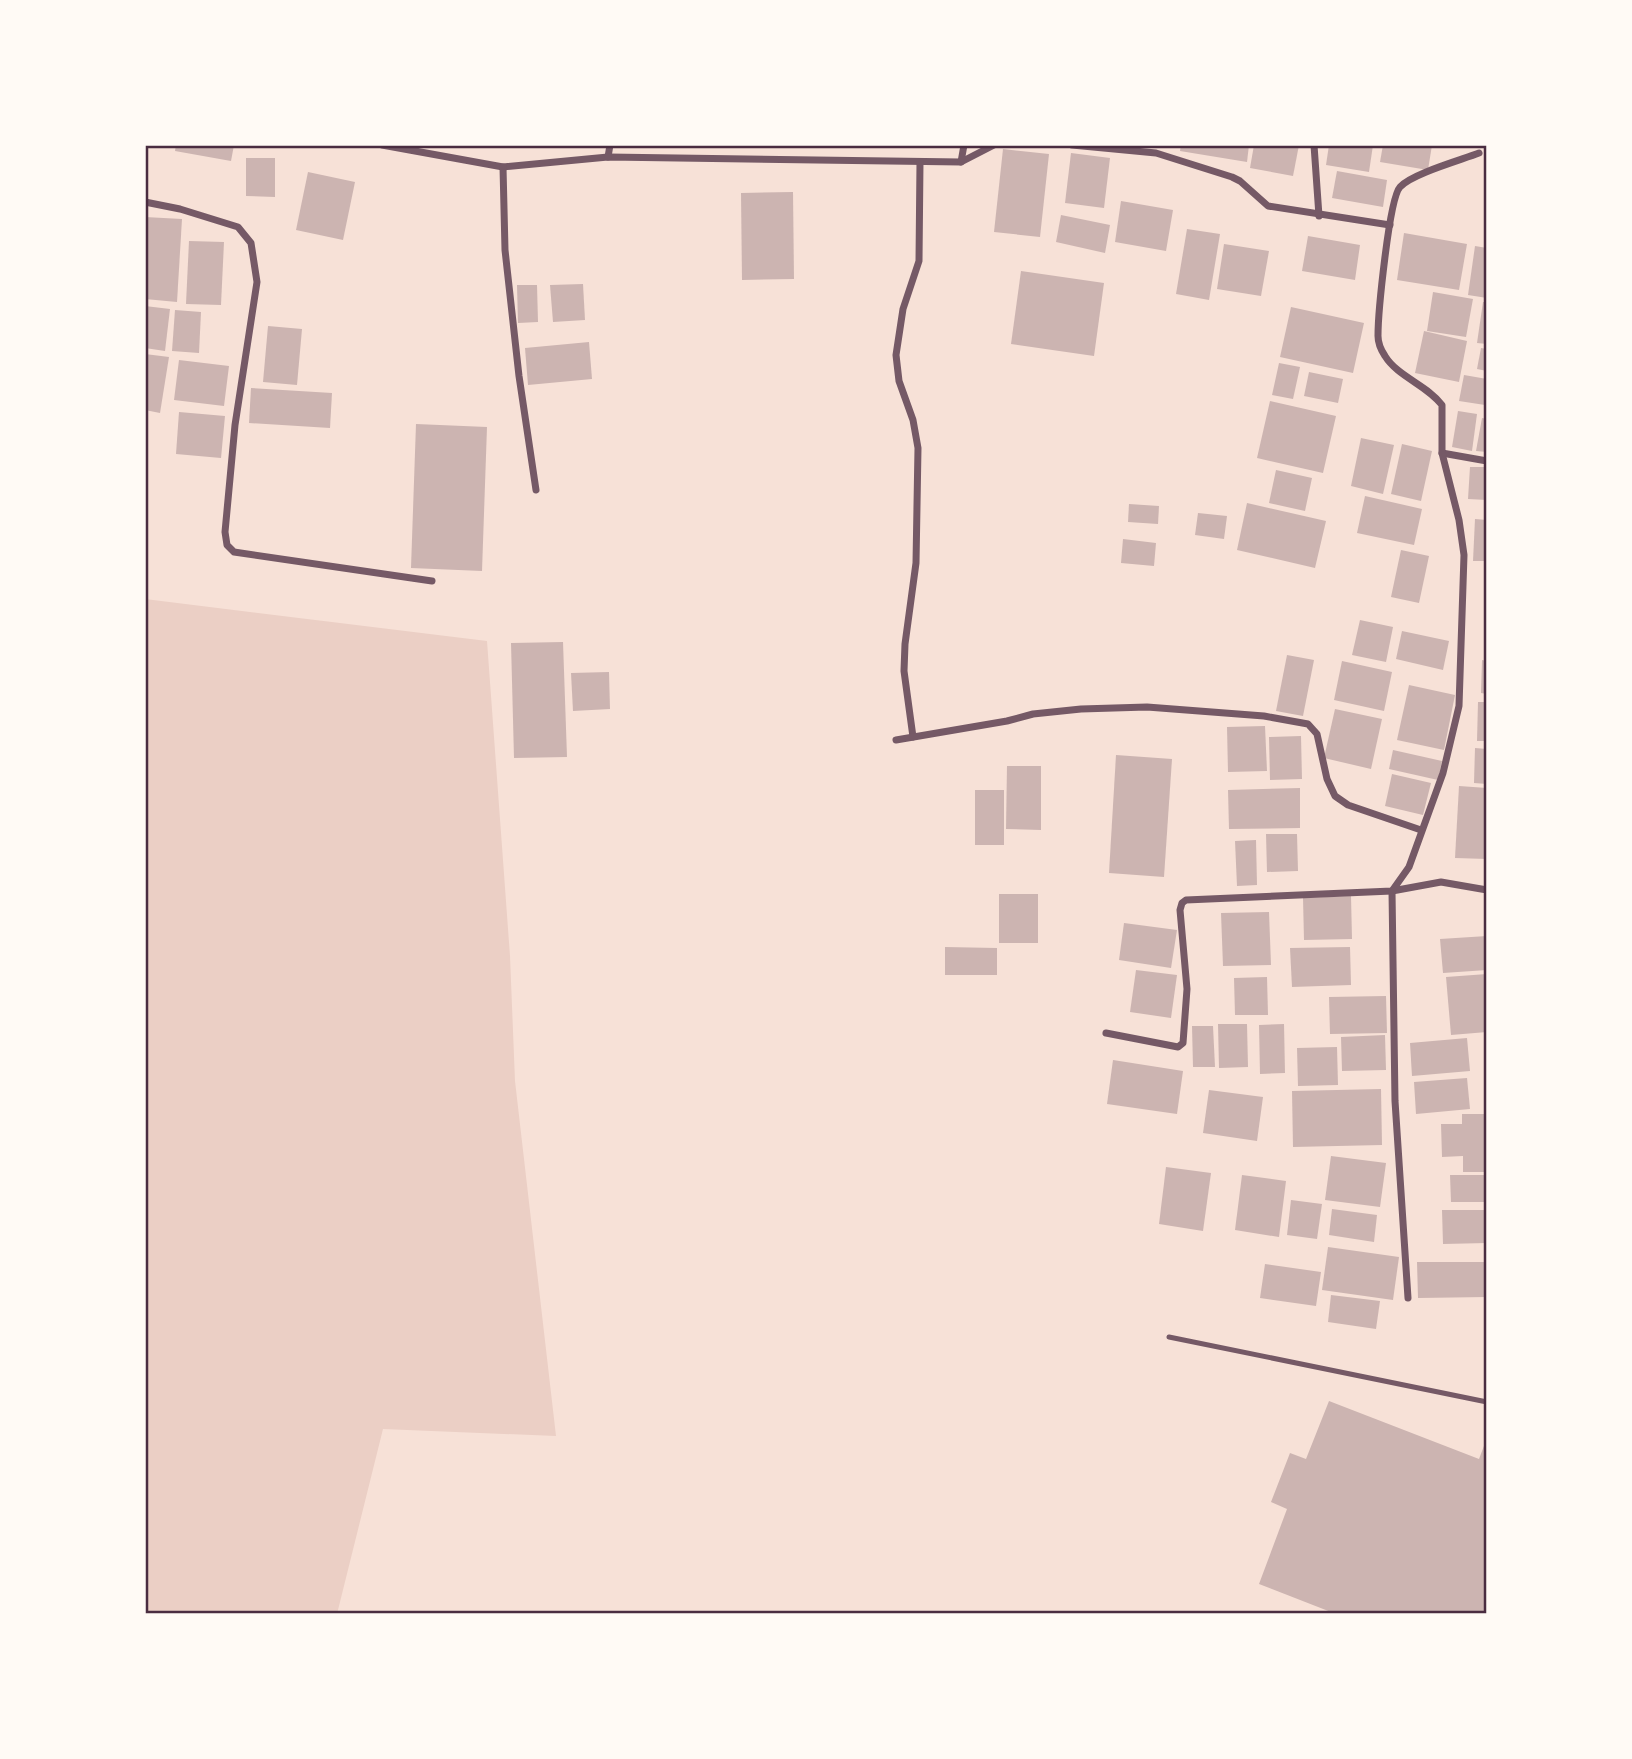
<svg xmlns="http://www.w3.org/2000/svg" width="1632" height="1759" viewBox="0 0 1632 1759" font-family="Commissioner,sans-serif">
	<rect width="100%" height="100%" fill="#f7e1d7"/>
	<path fill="#ebcfc5" d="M 145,599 L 487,641 L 510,956 L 515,1081 L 556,1436 L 383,1429 L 337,1614 L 145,1614 Z"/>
	<g fill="#ccb4b1">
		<path d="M 176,145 L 234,145 L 231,161 L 175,151 Z"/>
		<path d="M 1181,145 L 1249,145 L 1247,162 L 1180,151 Z"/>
		<path d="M 1254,145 L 1299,145 L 1293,176 L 1250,168 Z"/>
		<path d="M 1329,145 L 1373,145 L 1369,172 L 1326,165 Z"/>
		<path d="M 1383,145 L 1432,145 L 1428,170 L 1380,162 Z"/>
		<path d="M 1003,149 L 1049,154 L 1040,237 L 994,232 Z"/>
		<path d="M 1071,153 L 1110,158 L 1104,208 L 1065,203 Z"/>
		<path d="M 246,158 L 275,158 L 275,197 L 246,196 Z"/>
		<path d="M 1337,171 L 1387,180 L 1383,207 L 1332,198 Z"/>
		<path d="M 308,172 L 355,182 L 343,240 L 296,230 Z"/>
		<path d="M 793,192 L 794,279 L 742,280 L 741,193 Z"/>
		<path d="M 1121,201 L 1173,210 L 1166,251 L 1115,242 Z"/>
		<path d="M 1061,215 L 1110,225 L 1105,253 L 1056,242 Z"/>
		<path d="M 145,217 L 182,219 L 177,302 L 145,299 Z"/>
		<path d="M 1187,229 L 1220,234 L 1209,300 L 1176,294 Z"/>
		<path d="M 1404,233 L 1467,244 L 1459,290 L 1397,280 Z"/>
		<path d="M 1308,236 L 1360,245 L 1355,280 L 1302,271 Z"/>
		<path d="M 189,241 L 224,242 L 221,305 L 186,304 Z"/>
		<path d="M 1224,244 L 1269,251 L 1261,296 L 1217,289 Z"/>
		<path d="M 1475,246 L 1487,248 L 1487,298 L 1468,295 Z"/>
		<path d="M 1021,271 L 1104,283 L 1094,356 L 1011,344 Z"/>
		<path d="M 583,284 L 585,320 L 553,322 L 550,285 Z"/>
		<path d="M 517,285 L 537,285 L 538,322 L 518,323 Z"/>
		<path d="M 1433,292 L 1473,299 L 1466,337 L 1427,331 Z"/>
		<path d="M 1483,302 L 1487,302 L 1487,344 L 1477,343 Z"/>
		<path d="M 145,306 L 170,309 L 165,351 L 145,348 Z"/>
		<path d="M 1291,307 L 1364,323 L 1353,373 L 1280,357 Z"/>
		<path d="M 175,310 L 201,312 L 199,353 L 172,351 Z"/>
		<path d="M 268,326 L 302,329 L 297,385 L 263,382 Z"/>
		<path d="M 1424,331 L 1467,341 L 1459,382 L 1415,373 Z"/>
		<path d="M 589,342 L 592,379 L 528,385 L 525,348 Z"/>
		<path d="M 1481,348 L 1487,349 L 1487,371 L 1477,369 Z"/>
		<path d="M 145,354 L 169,357 L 160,413 L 145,410 Z"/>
		<path d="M 179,360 L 229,366 L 224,406 L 174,400 Z"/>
		<path d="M 1279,363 L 1300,367 L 1293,399 L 1272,395 Z"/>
		<path d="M 1309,372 L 1343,379 L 1338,403 L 1304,396 Z"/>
		<path d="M 1464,375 L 1487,379 L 1485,405 L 1459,401 Z"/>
		<path d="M 251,388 L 332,393 L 330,428 L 249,423 Z"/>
		<path d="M 1270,401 L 1336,416 L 1323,473 L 1257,458 Z"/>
		<path d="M 1458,411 L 1477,414 L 1472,451 L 1452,447 Z"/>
		<path d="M 179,412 L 225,416 L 221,458 L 176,454 Z"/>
		<path d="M 1482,418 L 1487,419 L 1487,452 L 1476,451 Z"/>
		<path d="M 416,424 L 487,427 L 482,571 L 411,568 Z"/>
		<path d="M 1361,438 L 1394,445 L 1383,494 L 1351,486 Z"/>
		<path d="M 1402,444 L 1432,451 L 1421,501 L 1391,494 Z"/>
		<path d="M 1470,467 L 1487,467 L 1487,500 L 1468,499 Z"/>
		<path d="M 1276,470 L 1312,478 L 1305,511 L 1269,503 Z"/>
		<path d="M 1365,496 L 1422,509 L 1414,545 L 1357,533 Z"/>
		<path d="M 1247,503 L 1326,521 L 1315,568 L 1237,550 Z"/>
		<path d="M 1129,504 L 1159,506 L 1158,524 L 1128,522 Z"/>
		<path d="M 1198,513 L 1227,516 L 1224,539 L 1195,535 Z"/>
		<path d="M 1475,519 L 1487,520 L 1487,561 L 1473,561 Z"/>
		<path d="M 1123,539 L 1156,543 L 1154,566 L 1121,563 Z"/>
		<path d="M 1401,550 L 1429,556 L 1419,603 L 1391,597 Z"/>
		<path d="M 1360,620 L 1393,627 L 1386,662 L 1352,655 Z"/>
		<path d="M 1402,631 L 1449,641 L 1443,670 L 1396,659 Z"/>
		<path d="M 563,642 L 567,757 L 514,758 L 511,643 Z"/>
		<path d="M 1287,655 L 1314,660 L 1303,716 L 1276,711 Z"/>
		<path d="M 1482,660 L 1487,661 L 1487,694 L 1481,693 Z"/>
		<path d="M 1342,661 L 1392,672 L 1384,711 L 1334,700 Z"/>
		<path d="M 609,672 L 610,709 L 573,711 L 571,673 Z"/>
		<path d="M 1409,685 L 1455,695 L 1444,750 L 1397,740 Z"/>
		<path d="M 1478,702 L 1487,702 L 1487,741 L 1477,741 Z"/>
		<path d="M 1335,709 L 1382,719 L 1371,769 L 1324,758 Z"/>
		<path d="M 1265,726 L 1267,771 L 1228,772 L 1227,727 Z"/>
		<path d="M 1301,736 L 1302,779 L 1270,780 L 1269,737 Z"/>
		<path d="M 1475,748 L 1487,749 L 1487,784 L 1474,783 Z"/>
		<path d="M 1393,750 L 1442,761 L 1438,780 L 1389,769 Z"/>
		<path d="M 1116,755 L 1172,759 L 1164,877 L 1109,873 Z"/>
		<path d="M 1007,766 L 1041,766 L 1041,830 L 1006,829 Z"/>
		<path d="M 1392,774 L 1431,783 L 1423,815 L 1385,806 Z"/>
		<path d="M 1459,786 L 1487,788 L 1487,859 L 1455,858 Z"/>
		<path d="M 1300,788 L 1300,828 L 1229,829 L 1228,790 Z"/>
		<rect x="975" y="790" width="29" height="55"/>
		<path d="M 1266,834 L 1297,834 L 1298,871 L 1267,872 Z"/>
		<path d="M 1256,840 L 1257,885 L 1237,886 L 1235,841 Z"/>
		<rect x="999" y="894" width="39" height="49"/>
		<path d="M 1351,896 L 1352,939 L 1304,940 L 1303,898 Z"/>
		<path d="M 1269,912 L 1271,965 L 1223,966 L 1221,913 Z"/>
		<path d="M 1124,923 L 1177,930 L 1171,968 L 1119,960 Z"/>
		<path d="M 1487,936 L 1487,970 L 1443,973 L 1440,939 Z"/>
		<path d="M 945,947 L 997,948 L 997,975 L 945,975 Z"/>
		<path d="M 1350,947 L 1351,985 L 1292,987 L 1290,948 Z"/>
		<path d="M 1136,970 L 1177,975 L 1171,1018 L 1130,1012 Z"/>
		<path d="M 1487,974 L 1487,1032 L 1451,1035 L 1446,977 Z"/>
		<path d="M 1267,977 L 1268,1015 L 1235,1015 L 1234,978 Z"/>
		<path d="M 1386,996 L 1387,1033 L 1330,1034 L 1329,997 Z"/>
		<path d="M 1218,1024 L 1247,1024 L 1248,1067 L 1219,1068 Z"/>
		<path d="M 1284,1024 L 1285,1073 L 1260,1074 L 1259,1025 Z"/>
		<path d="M 1192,1026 L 1213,1026 L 1215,1067 L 1193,1067 Z"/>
		<path d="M 1385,1035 L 1386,1070 L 1342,1071 L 1341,1037 Z"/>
		<path d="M 1467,1038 L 1470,1071 L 1412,1076 L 1410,1043 Z"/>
		<path d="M 1337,1047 L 1338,1085 L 1298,1086 L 1297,1048 Z"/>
		<path d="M 1113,1060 L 1183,1071 L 1177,1114 L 1107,1104 Z"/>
		<path d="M 1467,1078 L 1470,1109 L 1416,1114 L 1414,1082 Z"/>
		<path d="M 1381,1089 L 1382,1145 L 1293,1147 L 1292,1091 Z"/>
		<path d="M 1209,1090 L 1263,1097 L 1257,1141 L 1203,1133 Z"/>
		<path d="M 1462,1114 L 1487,1114 L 1487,1172 L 1463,1172 L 1463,1156 L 1442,1157 L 1441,1124 L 1462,1124 Z"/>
		<path d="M 1331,1156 L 1386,1163 L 1380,1207 L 1325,1200 Z"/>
		<path d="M 1166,1167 L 1211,1173 L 1203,1231 L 1159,1224 Z"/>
		<path d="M 1242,1175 L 1286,1181 L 1279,1237 L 1235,1230 Z"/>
		<path d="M 1450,1175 L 1487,1175 L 1487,1202 L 1451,1202 Z"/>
		<path d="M 1291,1200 L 1322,1204 L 1317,1239 L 1287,1235 Z"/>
		<path d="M 1332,1209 L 1377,1215 L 1374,1242 L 1329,1235 Z"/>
		<path d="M 1442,1210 L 1487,1210 L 1487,1243 L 1443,1244 Z"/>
		<path d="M 1328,1247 L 1399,1257 L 1393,1300 L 1322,1290 Z"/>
		<path d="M 1417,1262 L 1487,1262 L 1487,1297 L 1418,1298 Z"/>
		<path d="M 1265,1264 L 1321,1272 L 1316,1306 L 1260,1298 Z"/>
		<path d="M 1331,1295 L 1380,1301 L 1376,1329 L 1328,1322 Z"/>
		<path d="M 1329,1401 L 1479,1459 L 1487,1438 L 1487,1614 L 1336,1614 L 1259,1584 L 1287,1509 L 1271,1502 L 1290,1453 L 1306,1459 Z"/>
	</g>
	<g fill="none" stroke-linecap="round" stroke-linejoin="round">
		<path stroke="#755966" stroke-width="5" d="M 1169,1337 L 1487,1402"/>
		<g stroke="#755966" stroke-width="7">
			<path d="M 382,145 L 503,167 L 608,157 L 961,162 L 994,145"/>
			<path d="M 1072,145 L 1156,153 L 1232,177 L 1240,181 L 1268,206 L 1390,225"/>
			<path d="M 1314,145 L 1319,216"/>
			<path d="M 608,157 L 610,145"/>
			<path d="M 961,162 L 964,145"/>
			<path d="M 503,167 L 505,250 L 519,376 L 536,490"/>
			<path d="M 145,202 L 180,209 L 238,227 L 251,243 L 257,282 L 235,425 L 225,532 L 227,545 L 234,552 L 432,581"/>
			<path d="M 1442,453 L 1487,461"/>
			<path d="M 913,737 L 904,671 L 905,644 L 916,563 L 918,448 L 913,420 L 899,381 L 896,355 L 903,309 L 919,261 L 920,162"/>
			<path d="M 896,740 L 1007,721 L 1033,714 L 1081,709 L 1147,707 L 1264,716 L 1308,724 L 1317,734 L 1327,779 L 1335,796 L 1348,805 L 1421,830"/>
			<path d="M 1106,1033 L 1178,1047 L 1183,1043 L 1187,989 L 1180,910 L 1182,903 L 1186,900 L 1392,891 L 1441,882 L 1487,890"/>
			<path d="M 1408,1298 L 1395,1101 L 1392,891 L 1409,867 L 1443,773 L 1459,706 L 1464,555 L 1459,520 L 1442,453 L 1442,405 C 1427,385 1398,377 1385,356 C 1381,350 1378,343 1378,336 C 1378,314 1389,199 1400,187 C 1411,174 1461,160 1479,153"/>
		</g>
	</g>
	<rect width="1632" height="1759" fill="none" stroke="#fffaf5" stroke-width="294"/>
	<rect x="147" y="147" width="1338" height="1465" fill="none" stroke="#4a2c40" stroke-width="2.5"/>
</svg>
